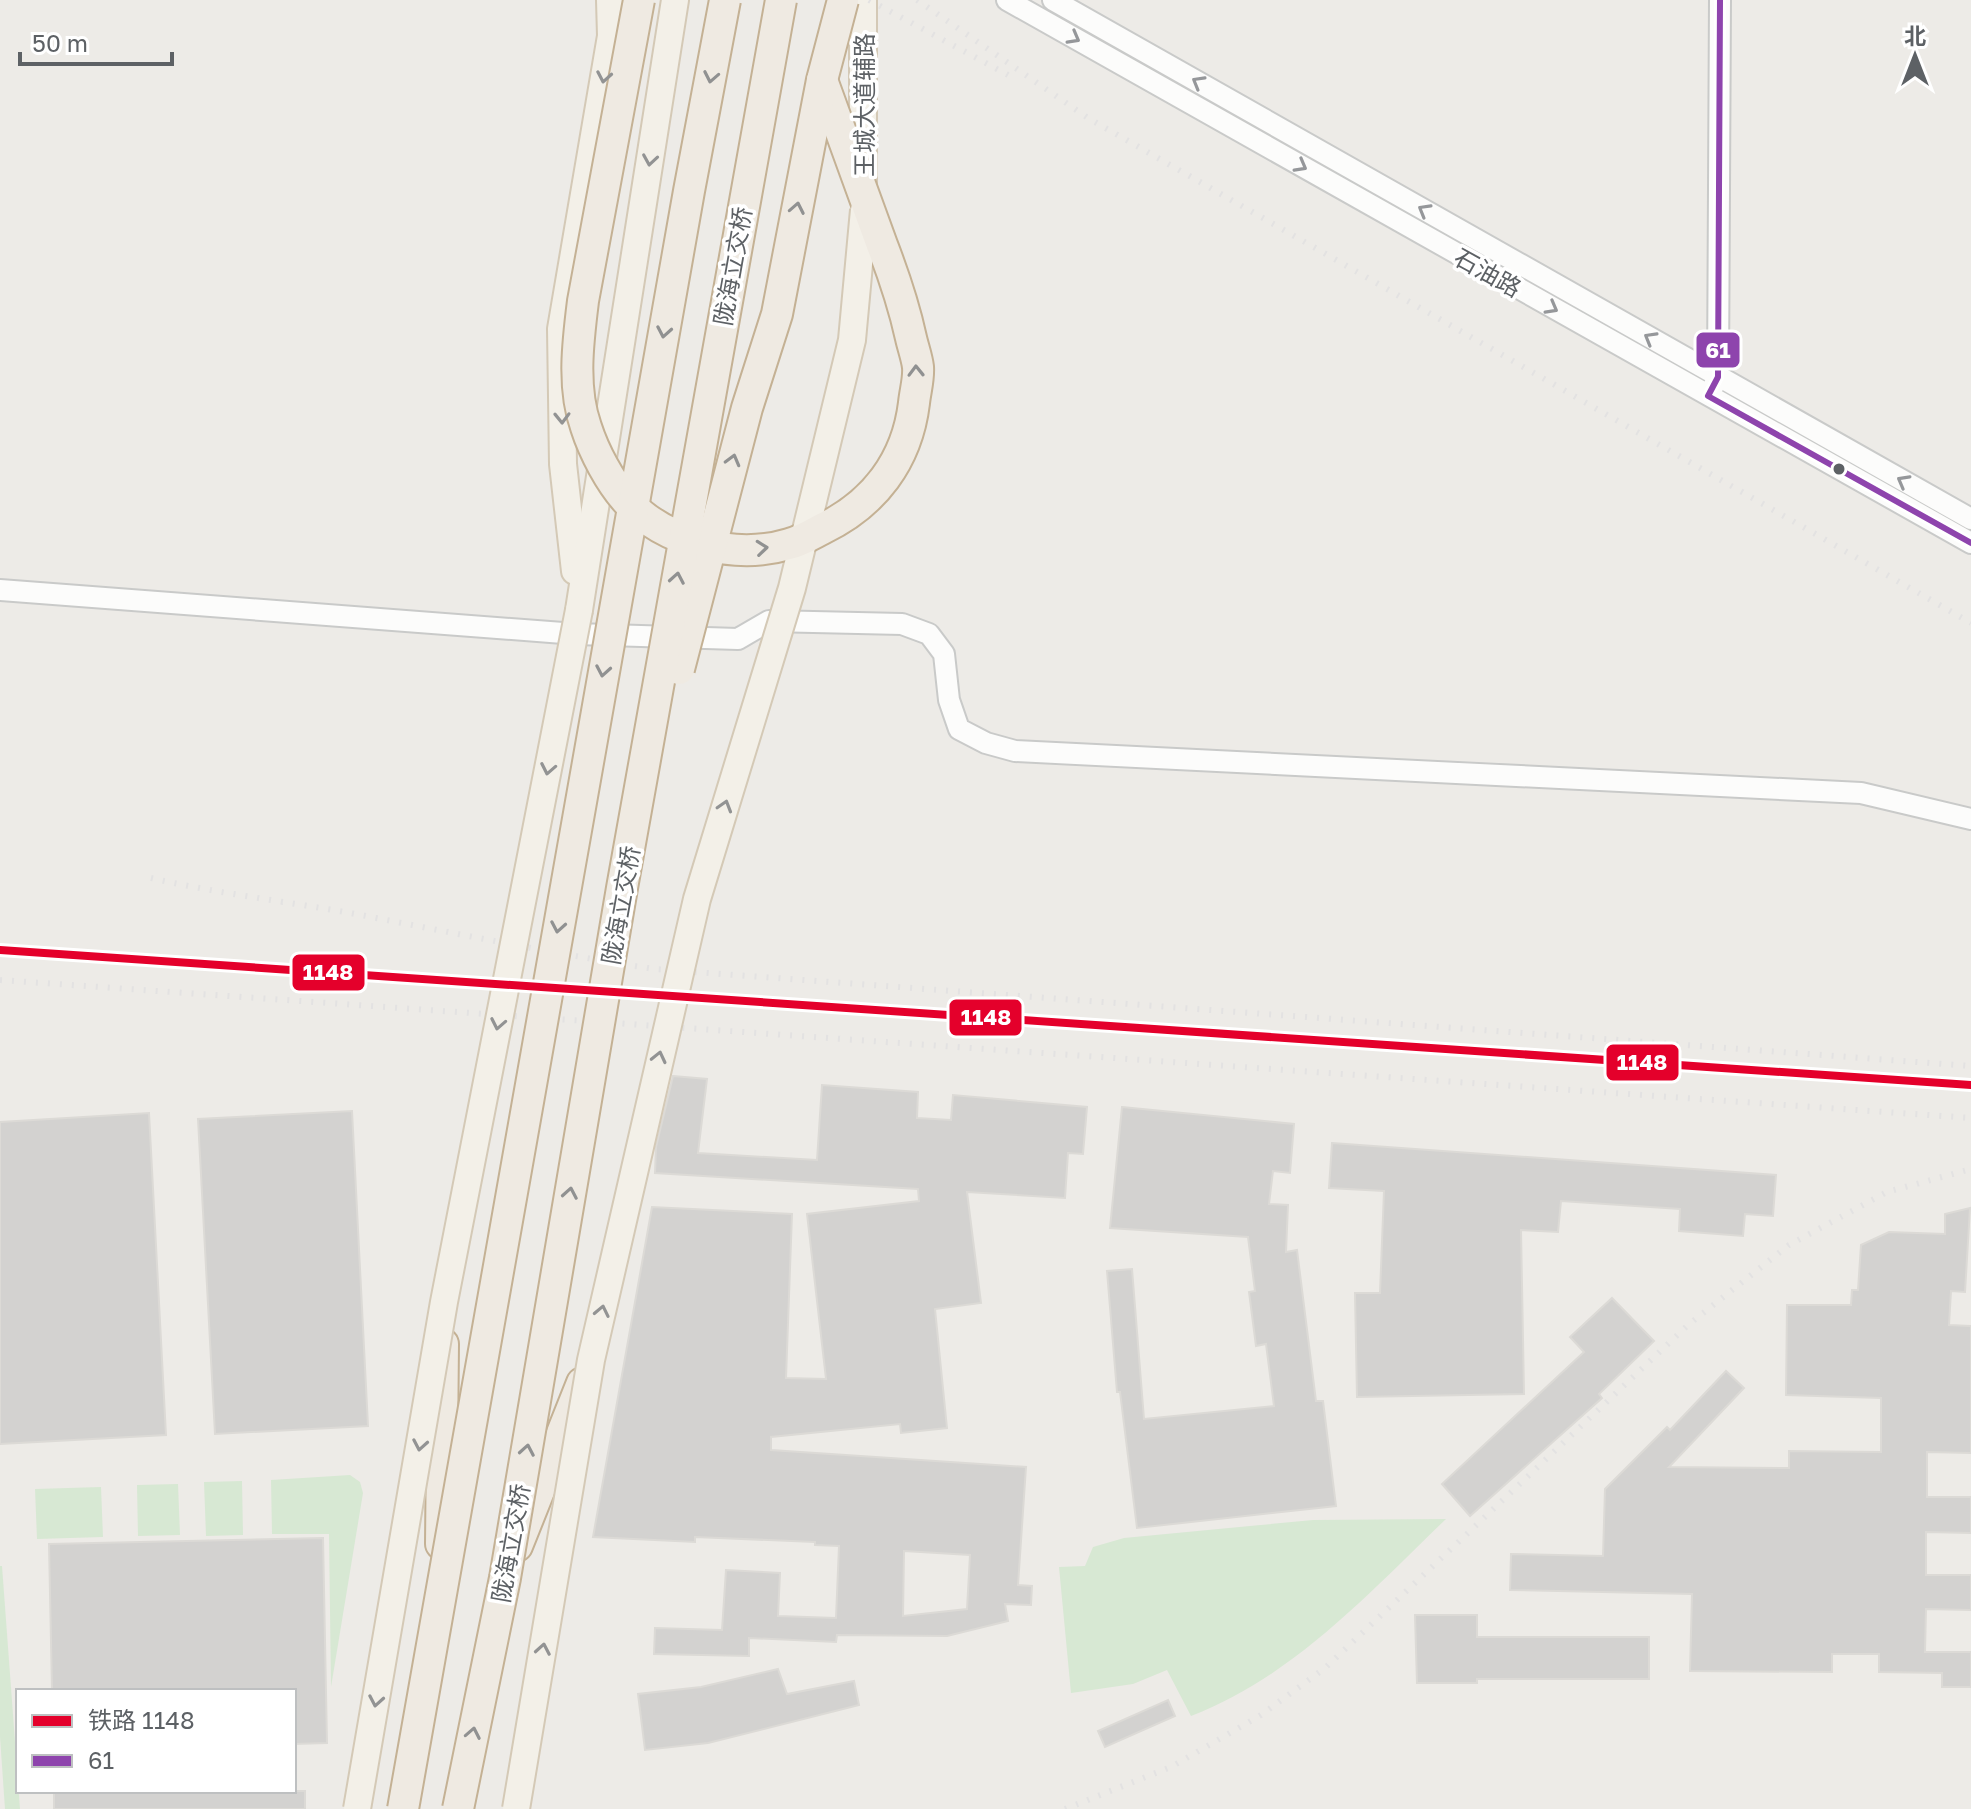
<svg xmlns="http://www.w3.org/2000/svg" width="1971" height="1809" viewBox="0 0 1971 1809" font-family="'Golos Text','Noto Sans SC',sans-serif">
	<rect width="100%" height="100%" fill="#edebe7"/>
	<g fill="#d7e8d3">
		<path d="M 350,1475 L 360,1482 L 363,1493 L 331,1687 L 329,1534 L 272,1534 L 271,1480 Z"/>
		<path d="M 242,1481 L 243,1535 L 206,1536 L 204,1482 Z"/>
		<path d="M 178,1484 L 180,1535 L 138,1536 L 137,1485 Z"/>
		<path d="M 101,1487 L 103,1537 L 37,1539 L 35,1489 Z"/>
		<path d="M 1446,1519 C 1369,1593 1293,1677 1191,1716 L 1167,1670 L 1133,1684 L 1071,1693 L 1059,1567 L 1085,1566 L 1093,1547 L 1124,1538 L 1313,1520 Z"/>
		<path d="M 0,1566 L 2,1566 L 20,1809 L 5,1809 L 0,1737 Z"/>
	</g>
	<g fill="#d3d2d0" stroke="#dcdad6" stroke-width="2" fill-rule="evenodd">
		<path d="M 673,1076 L 707,1079 L 698,1153 L 817,1160 L 822,1085 L 918,1092 L 917,1118 L 951,1120 L 953,1095 L 1087,1107 L 1083,1154 L 1068,1153 L 1065,1198 L 967,1192 L 981,1303 L 935,1309 L 947,1428 L 901,1433 L 900,1424 L 771,1437 L 771,1450 L 1026,1467 L 1018,1585 L 1032,1586 L 1031,1605 L 1005,1604 L 1008,1621 L 947,1636 L 837,1635 L 836,1642 L 749,1638 L 749,1656 L 654,1654 L 655,1628 L 722,1630 L 726,1570 L 780,1573 L 778,1616 L 836,1618 L 839,1546 L 815,1545 L 815,1542 L 695,1537 L 695,1542 L 593,1537 L 652,1207 L 792,1214 L 786,1378 L 826,1379 L 807,1214 L 919,1201 L 918,1189 L 655,1173 L 656,1147 ZM 904,1551 L 970,1555 L 967,1609 L 903,1616 Z"/>
		<path d="M 1122,1107 L 1294,1124 L 1290,1173 L 1273,1171 L 1269,1204 L 1288,1205 L 1286,1252 L 1297,1250 L 1316,1401 L 1323,1401 L 1336,1506 L 1137,1528 L 1120,1392 L 1117,1392 L 1107,1271 L 1132,1269 L 1144,1419 L 1274,1406 L 1266,1344 L 1256,1346 L 1249,1292 L 1255,1291 L 1248,1237 L 1110,1228 Z"/>
		<path d="M 352,1111 L 368,1426 L 215,1434 L 198,1119 Z"/>
		<path d="M 149,1113 L 166,1435 L 0,1444 L 0,1122 Z"/>
		<path d="M 1332,1143 L 1776,1175 L 1773,1216 L 1745,1214 L 1743,1236 L 1679,1231 L 1680,1209 L 1561,1201 L 1558,1232 L 1521,1230 L 1524,1394 L 1357,1397 L 1355,1293 L 1380,1293 L 1384,1191 L 1329,1188 Z"/>
		<path d="M 1970,1208 L 1965,1292 L 1951,1291 L 1949,1325 L 1971,1326 L 1971,1453 L 1927,1452 L 1927,1497 L 1971,1497 L 1971,1533 L 1926,1532 L 1926,1575 L 1971,1575 L 1971,1610 L 1926,1609 L 1925,1652 L 1971,1652 L 1971,1687 L 1942,1687 L 1942,1673 L 1879,1672 L 1879,1654 L 1832,1654 L 1832,1672 L 1690,1671 L 1692,1594 L 1510,1590 L 1511,1554 L 1603,1556 L 1605,1489 L 1667,1427 L 1670,1430 L 1726,1371 L 1744,1388 L 1669,1467 L 1789,1468 L 1789,1451 L 1881,1452 L 1881,1398 L 1786,1395 L 1787,1305 L 1851,1305 L 1852,1290 L 1858,1290 L 1861,1245 L 1889,1232 L 1945,1234 L 1945,1214 Z"/>
		<path d="M 1612,1298 L 1654,1341 L 1599,1394 L 1602,1398 L 1470,1516 L 1442,1484 L 1584,1352 L 1570,1337 Z"/>
		<path d="M 323,1538 L 327,1743 L 294,1744 L 294,1691 L 52,1691 L 49,1544 Z"/>
		<path d="M 1415,1615 L 1477,1615 L 1477,1637 L 1649,1637 L 1649,1679 L 1477,1679 L 1477,1683 L 1417,1683 Z"/>
		<path d="M 778,1669 L 787,1694 L 854,1681 L 859,1705 L 708,1743 L 645,1750 L 638,1694 L 701,1687 Z"/>
		<path d="M 1168,1700 L 1175,1716 L 1105,1747 L 1098,1731 Z"/>
		<rect x="54" y="1791" width="251" height="18"/>
	</g>
	<g fill="none" stroke-linecap="round" stroke-linejoin="round">
		<defs>
			<g id="minor">
				<path d="M 1007,0 L 1971,543"/>
				<path d="M 1053,0 L 1971,519"/>
				<path d="M 1713,387 L 1718,377 L 1720,0"/>
				<path d="M 0,590 L 576,634 L 738,639 L 769,621 L 902,624 L 929,634 L 944,654 L 949,700 L 959,729 L 986,743 L 1015,751 L 1861,793 L 1971,819"/>
			</g>
			<g id="major">
				<path d="M 863,0 L 863,183"/>
				<path d="M 575,571 L 563,464 L 561,329 L 611,36 L 610,0"/>
				<path d="M 579,610 L 675,0"/>
			</g>
			<g id="highway">
				<path d="M 441,1544 L 443,1344"/>
				<path d="M 517,1546 L 582,1383"/>
			</g>
		</defs>
		<use href="#minor" stroke="#c9cac9" stroke-width="24"/>
		<use href="#major" stroke="#d4c9b6" stroke-width="30"/>
		<use href="#highway" stroke="#c4b194" stroke-width="34"/>
		<use href="#minor" stroke="#fcfcfb" stroke-width="20"/>
		<use href="#major" stroke="#f3f0e8" stroke-width="26"/>
		<use href="#highway" stroke="#efeae2" stroke-width="30"/>
		<g stroke="#e3e2e2" stroke-width="6" stroke-dasharray="2 10" stroke-linecap="butt">
			<path d="M 869,0 L 1010,76"/>
			<path d="M 917,0 L 1088,118 L 1971,623"/>
			<path d="M 151,878 C 220,894 291,902 361,915 C 459,934 556,954 654,969 L 1971,1066"/>
			<path d="M 0,980 L 1971,1118"/>
			<path d="M 1065,1809 L 1171,1767 L 1261,1715 L 1325,1668 L 1688,1325 L 1789,1245 L 1887,1192 L 1971,1169"/>
		</g>
		<defs>
			<g id="major-bridge">
				<path d="M 357,1809 L 444,1302 L 579,610"/>
				<path d="M 516,1809 L 591,1360 L 697,899 L 792,588 L 852,340 L 864,210"/>
			</g>
			<g id="highway-bridge">
				<path d="M 639,0 L 583,301 C 578,341 572,388 586,427 C 594,452 610,482 627,501 C 665,543 736,560 789,544 C 801,541 812,534 822,529 C 874,504 907,461 914,403 C 915,392 919,379 918,367 C 917,358 913,347 911,338 C 904,306 894,276 882,245 C 862,190 842,135 822,80"/>
				<path d="M 679,669 L 747,408 L 777,314 L 822,80 L 843,0"/>
				<path d="M 403,1809 L 689,191 L 725,0"/>
				<path d="M 458,1809 L 505,1578 L 622,888 L 781,0"/>
			</g>
		</defs>
		<use href="#major-bridge" stroke="#d4c9b6" stroke-width="30" stroke-linecap="butt"/>
		<use href="#highway-bridge" stroke="#c4b194" stroke-width="34" stroke-linecap="butt"/>
		<use href="#major-bridge" stroke="#f3f0e8" stroke-width="26"/>
		<use href="#highway-bridge" stroke="#efeae2" stroke-width="30"/>
		<defs>
			<path id="bus-1" d="M 1720,0 L 1718,377 L 1708,396 L 1971,543"/>
		</defs>
		<use href="#bus-1" stroke="#fff" stroke-width="12"/>
		<use href="#bus-1" stroke="#8e44ad" stroke-width="6"/>
		<defs>
			<path id="rail-1" d="M 0,950 L 1971,1085"/>
		</defs>
		<use href="#rail-1" stroke="#fff" stroke-width="14"/>
		<use href="#rail-1" stroke="#e4002b" stroke-width="8"/>
	</g>
	<defs><path id="oneway-chevron" d="M-2-3.5L2.5 0L-2 3.5" fill="none" stroke-width="1.6" stroke-linecap="round" stroke-linejoin="round" transform="scale(2)"/></defs>
	<g stroke="#95979a">
		<use href="#oneway-chevron" transform="translate(1074 38) rotate(29)"/>
		<use href="#oneway-chevron" transform="translate(1198 82) rotate(-150)"/>
		<use href="#oneway-chevron" transform="translate(1301 166) rotate(29)"/>
		<use href="#oneway-chevron" transform="translate(1424 210) rotate(-150)"/>
		<use href="#oneway-chevron" transform="translate(1552 308) rotate(29)"/>
		<use href="#oneway-chevron" transform="translate(1650 338) rotate(-150)"/>
		<use href="#oneway-chevron" transform="translate(1903 481) rotate(-151)"/>
	</g>
	<g stroke="#929393">
		<use href="#oneway-chevron" transform="translate(604 77) rotate(100)"/>
		<use href="#oneway-chevron" transform="translate(650 160) rotate(99)"/>
		<use href="#oneway-chevron" transform="translate(562 418) rotate(89)"/>
		<use href="#oneway-chevron" transform="translate(548 769) rotate(101)"/>
		<use href="#oneway-chevron" transform="translate(725 806) rotate(-73)"/>
		<use href="#oneway-chevron" transform="translate(498 1024) rotate(101)"/>
		<use href="#oneway-chevron" transform="translate(659 1057) rotate(-77)"/>
		<use href="#oneway-chevron" transform="translate(602 1311) rotate(-78)"/>
		<use href="#oneway-chevron" transform="translate(420 1445) rotate(100)"/>
		<use href="#oneway-chevron" transform="translate(543 1649) rotate(-80)"/>
		<use href="#oneway-chevron" transform="translate(376 1701) rotate(100)"/>
	</g>
	<g stroke="#909191">
		<use href="#oneway-chevron" transform="translate(711 77) rotate(101)"/>
		<use href="#oneway-chevron" transform="translate(797 208) rotate(-79)"/>
		<use href="#oneway-chevron" transform="translate(664 332) rotate(100)"/>
		<use href="#oneway-chevron" transform="translate(916 371) rotate(-91)"/>
		<use href="#oneway-chevron" transform="translate(733 460) rotate(-75)"/>
		<use href="#oneway-chevron" transform="translate(762 548) rotate(-6)"/>
		<use href="#oneway-chevron" transform="translate(677 578) rotate(-80)"/>
		<use href="#oneway-chevron" transform="translate(603 671) rotate(100)"/>
		<use href="#oneway-chevron" transform="translate(558 927) rotate(100)"/>
		<use href="#oneway-chevron" transform="translate(570 1193) rotate(-80)"/>
		<use href="#oneway-chevron" transform="translate(527 1450) rotate(-80)"/>
		<use href="#oneway-chevron" transform="translate(473 1733) rotate(-79)"/>
	</g>
	<circle fill="#5d6165" stroke="#fff" stroke-width="3" cx="1839" cy="469" r="7"/>
	<g text-anchor="middle" dominant-baseline="central" stroke-width="7" stroke-linejoin="round" paint-order="stroke">
		<g font-size="24" fill="#5d6165" stroke="#fff">
			<text transform="translate(863 105) rotate(-90)">王城大道辅路</text>
			<text transform="translate(732 266) rotate(-80)">陇海立交桥</text>
			<text transform="translate(1488 272) rotate(29)">石油路</text>
			<text transform="translate(620 905) rotate(-80)">陇海立交桥</text>
			<text transform="translate(510 1543) rotate(-80)">陇海立交桥</text>
		</g>
	</g>
	<g stroke="#fff" stroke-width="3">
		<rect x="1695" y="331" width="46" height="38" rx="8" fill="#8e44ad"/>
		<rect x="291" y="953" width="75" height="39" rx="8" fill="#e4002b"/>
		<rect x="948" y="998" width="75" height="39" rx="8" fill="#e4002b"/>
		<rect x="1605" y="1043" width="75" height="39" rx="8" fill="#e4002b"/>
	</g>
	<g font-size="22" text-anchor="middle" font-weight="bold" fill="#fff">
		<text x="1718" y="358">61</text>
		<text x="328" y="980">1148</text>
		<text x="986" y="1025">1148</text>
		<text x="1642" y="1070">1148</text>
	</g>
	<rect x="16" y="1689" width="280" height="104" fill="#ffffff" stroke="#bec0c1" stroke-width="2"/>
	<rect x="32" y="1715" width="40" height="12" fill="#e4002b" stroke="#bec0c1" stroke-width="2"/>
	<text x="88" y="1729" font-size="24" fill="#5d6165">铁路 1148</text>
	<rect x="32" y="1755" width="40" height="12" fill="#8e44ad" stroke="#bec0c1" stroke-width="2"/>
	<text x="88" y="1769" font-size="24" fill="#5d6165">61</text>
	<g transform="translate(1915 56)" stroke="#ffffff" stroke-width="6" paint-order="stroke">
	<path d="M0-6L14 30L0 20L-14 30Z" fill="#5d6165"/>
	<text y="-12" font-size="22" font-weight="bold" text-anchor="middle" fill="#5d6165">北</text>
	</g>
	<path d="M20 52v12h152v-12" fill="none" stroke="#5d6165" stroke-width="4"/>
	<text x="32" y="52" font-size="24" fill="#5d6165" stroke="#ffffff" stroke-width="6" paint-order="stroke">50 m</text>
</svg>
